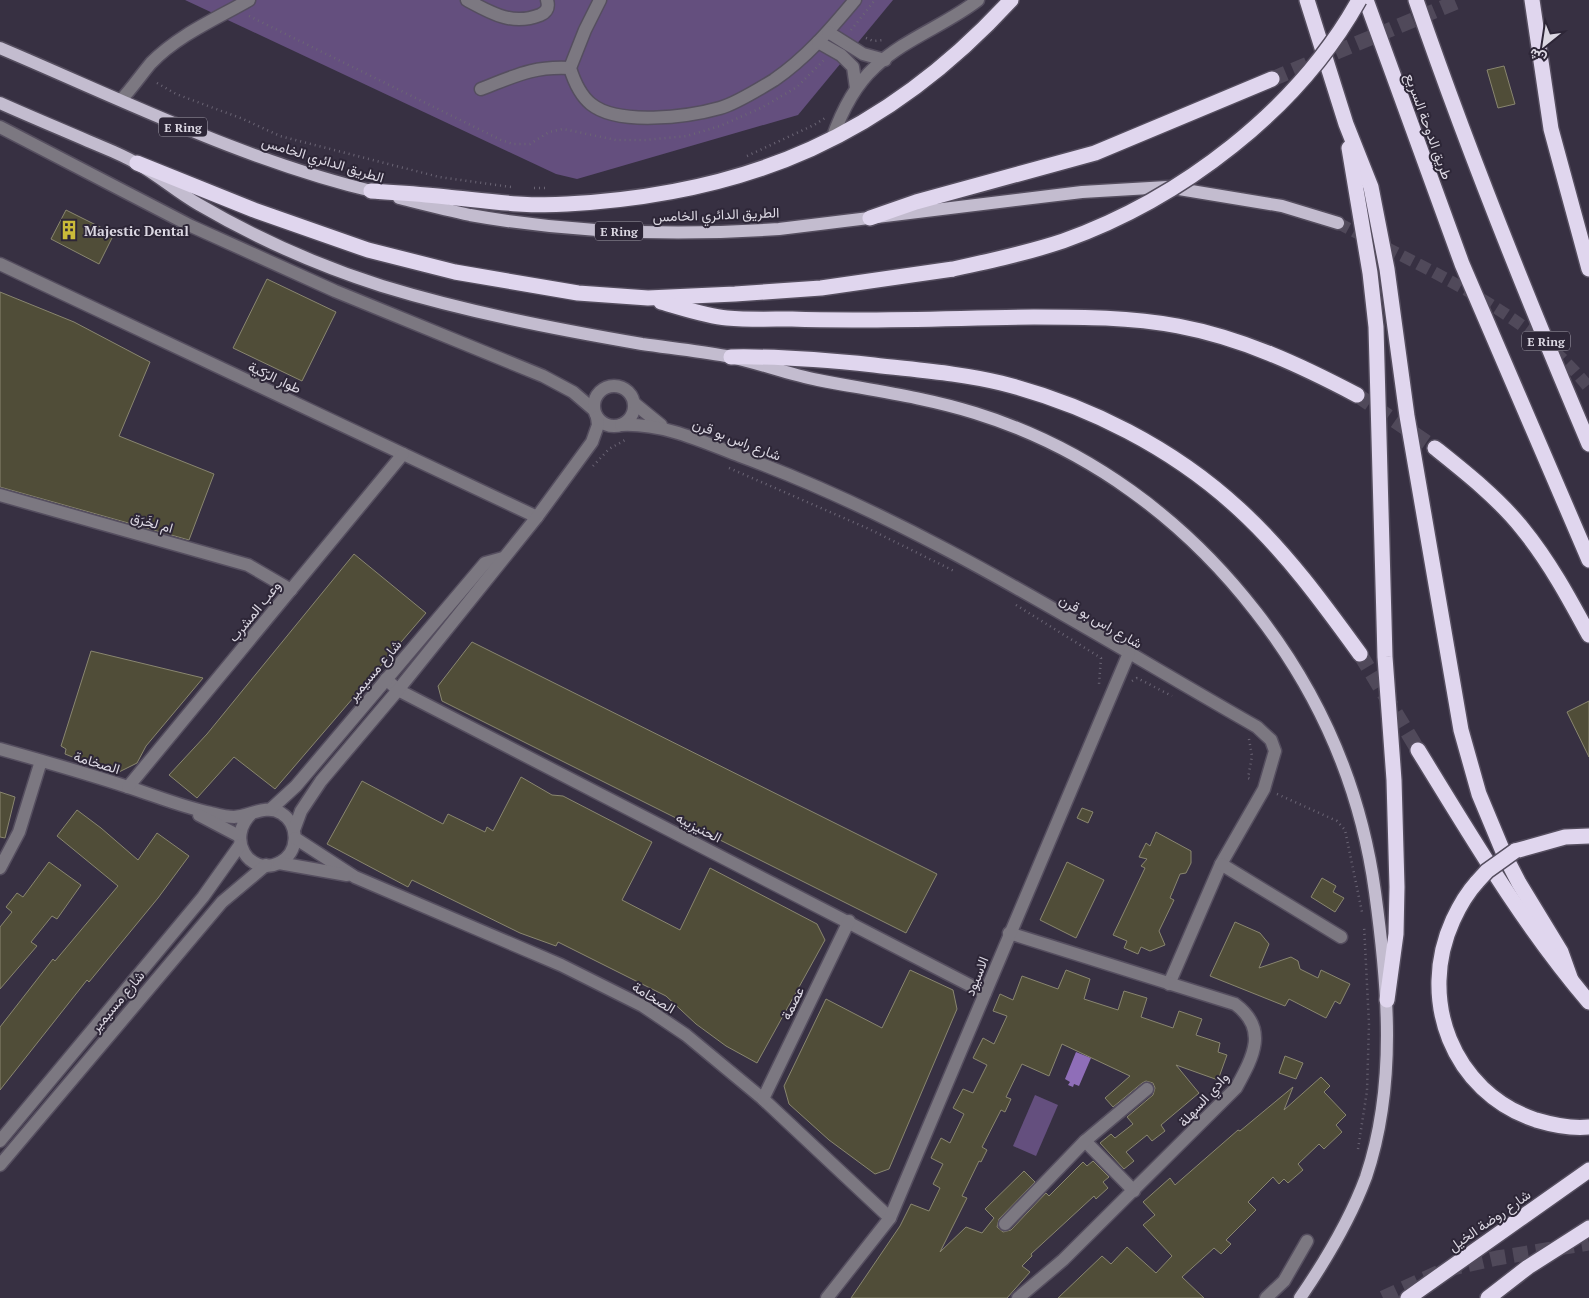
<svg xmlns="http://www.w3.org/2000/svg" width="1589" height="1298" viewBox="0 0 1589 1298" font-family="'PT Serif',Vazirmatn,serif">
	<rect width="100%" height="100%" fill="#373042"/>
	<g fill="#644f7e">
		<path d="M 185,0 L 893,0 L 798,115 L 577,179 L 556,174 Z"/>
		<path d="M 1035,1095 L 1058,1105 L 1036,1156 L 1013,1146 Z"/>
	</g>
	<path fill="#8f6eb8" d="M 1076,1052 L 1091,1058 L 1079,1086 L 1074,1084 L 1073,1087 L 1068,1085 L 1070,1082 L 1065,1079 Z"/>
	<g fill="#504d38" stroke="#898670">
		<path d="M 1504,66 L 1515,104 L 1498,108 L 1487,70 Z"/>
		<path d="M 66,210 L 114,234 L 99,264 L 51,239 Z"/>
		<path d="M 267,279 L 336,312 L 302,381 L 233,348 Z"/>
		<path d="M 0,292 L 74,322 L 150,362 L 119,436 L 214,474 L 189,540 L 0,487 Z"/>
		<path d="M 354,554 L 426,613 L 275,789 L 234,757 L 197,798 L 169,775 L 207,734 Z"/>
		<path d="M 472,642 L 937,874 L 906,933 L 442,701 L 438,686 Z"/>
		<path d="M 91,651 L 203,678 L 146,746 L 137,763 L 115,774 L 65,754 L 66,749 L 61,746 Z"/>
		<path d="M 1589,701 L 1589,757 L 1567,712 Z"/>
		<path d="M 521,777 L 552,795 L 563,796 L 652,842 L 622,900 L 680,930 L 710,868 L 817,924 L 825,940 L 757,1063 L 726,1046 L 696,1024 L 666,996 L 558,942 L 556,946 L 520,933 L 412,880 L 408,887 L 327,844 L 362,781 L 443,824 L 448,814 L 485,832 L 487,827 L 493,831 Z"/>
		<path d="M 0,792 L 15,797 L 5,838 L 0,837 Z"/>
		<path d="M 1082,808 L 1093,812 L 1088,823 L 1077,818 Z"/>
		<path d="M 77,810 L 101,828 L 138,860 L 157,833 L 189,856 L 158,898 L 89,982 L 87,980 L 0,1090 L 0,1027 L 53,959 L 55,961 L 118,886 L 57,836 Z"/>
		<path d="M 1156,832 L 1191,851 L 1191,863 L 1186,873 L 1180,874 L 1170,898 L 1174,900 L 1159,931 L 1165,945 L 1150,951 L 1141,947 L 1138,954 L 1124,948 L 1127,941 L 1113,935 L 1145,868 L 1141,866 L 1147,859 L 1139,857 L 1146,843 L 1150,846 Z"/>
		<path d="M 49,862 L 81,885 L 57,919 L 52,916 L 31,942 L 37,946 L 0,989 L 0,927 L 12,912 L 6,907 L 17,893 L 23,897 Z"/>
		<path d="M 1067,862 L 1104,880 L 1076,938 L 1040,920 Z"/>
		<path d="M 1322,878 L 1336,886 L 1333,892 L 1344,898 L 1335,912 L 1311,897 Z"/>
		<path d="M 1235,922 L 1260,933 L 1269,944 L 1259,968 L 1291,957 L 1298,961 L 1300,969 L 1318,978 L 1321,970 L 1350,984 L 1340,1004 L 1335,1001 L 1326,1018 L 1289,999 L 1285,1006 L 1210,976 Z"/>
		<path d="M 910,970 L 953,990 L 957,1009 L 889,1169 L 875,1174 L 829,1140 L 789,1104 L 784,1086 L 826,999 L 882,1028 Z"/>
		<path d="M 1066,970 L 1090,979 L 1084,999 L 1118,1010 L 1124,991 L 1147,998 L 1141,1017 L 1173,1028 L 1179,1011 L 1202,1019 L 1196,1035 L 1220,1043 L 1218,1052 L 1227,1055 L 1218,1080 L 1176,1065 L 1199,1093 L 1161,1125 L 1165,1131 L 1152,1141 L 1147,1135 L 1126,1152 L 1134,1161 L 1124,1169 L 1100,1143 L 1111,1134 L 1115,1138 L 1133,1124 L 1127,1117 L 1153,1095 L 1155,1088 L 1153,1083 L 1146,1081 L 1142,1083 L 1113,1107 L 1105,1098 L 1130,1076 L 1062,1044 L 1049,1076 L 1022,1064 L 1006,1097 L 1011,1099 L 1005,1112 L 1001,1110 L 982,1147 L 987,1150 L 981,1162 L 979,1161 L 962,1196 L 967,1198 L 940,1252 L 966,1227 L 982,1233 L 994,1218 L 985,1209 L 1024,1171 L 1035,1182 L 999,1219 L 997,1227 L 1003,1232 L 1011,1230 L 1046,1193 L 1049,1196 L 1083,1162 L 1087,1166 L 1093,1161 L 1109,1177 L 1103,1182 L 1108,1188 L 1096,1199 L 1094,1196 L 1031,1254 L 1032,1256 L 1022,1266 L 1030,1272 L 1007,1298 L 851,1298 L 900,1226 L 911,1204 L 929,1211 L 940,1188 L 933,1184 L 943,1164 L 931,1158 L 941,1138 L 950,1143 L 964,1114 L 953,1108 L 963,1089 L 973,1093 L 987,1065 L 973,1058 L 983,1038 L 994,1044 L 1007,1016 L 993,1011 L 1000,994 L 1013,1000 L 1022,976 L 1058,989 Z"/>
		<path d="M 1285,1056 L 1303,1063 L 1296,1079 L 1279,1073 Z"/>
		<path d="M 1321,1077 L 1330,1086 L 1324,1092 L 1346,1115 L 1336,1125 L 1342,1132 L 1324,1149 L 1319,1144 L 1298,1164 L 1303,1170 L 1288,1183 L 1284,1179 L 1279,1184 L 1273,1177 L 1248,1202 L 1256,1210 L 1226,1240 L 1231,1244 L 1221,1254 L 1214,1248 L 1182,1277 L 1204,1298 L 1058,1298 L 1102,1256 L 1111,1264 L 1127,1247 L 1156,1273 L 1172,1256 L 1143,1225 L 1155,1215 L 1143,1202 L 1170,1178 L 1175,1185 L 1238,1130 L 1240,1131 L 1293,1087 L 1284,1110 Z"/>
	</g>
	<g fill="none" stroke-linecap="round" stroke-linejoin="round">
		<path stroke="#50495a" stroke-width="12" stroke-dasharray="12 6" stroke-linecap="butt" d="M 1338,223 C 1423,268 1529,312 1589,388"/>
		<g stroke="#50495a" stroke-width="15" stroke-dasharray="15 8" stroke-linecap="butt">
			<path d="M 1272,79 L 1461,0"/>
			<path d="M 1357,395 L 1435,448"/>
			<path d="M 1360,654 L 1418,750"/>
			<path d="M 1383,1298 L 1444,1270 L 1497,1258 L 1589,1243"/>
		</g>
		<defs>
			<g id="minor">
				<path d="M 467,0 C 491,13 512,26 540,15 C 547,12 549,7 547,0"/>
				<path d="M 600,0 L 585,30 L 570,68 C 574,81 580,95 591,104 C 618,126 688,117 720,108 C 735,104 761,88 774,80 C 806,58 830,30 855,0"/>
				<path d="M 828,32 L 863,54 L 885,60"/>
				<path d="M 818,42 L 841,55 L 853,67 L 856,88"/>
				<path d="M 481,89 C 515,76 533,66 570,68"/>
				<path d="M 121,100 C 132,88 141,75 151,63 C 178,35 216,19 249,0"/>
				<path d="M 0,127 L 191,226 L 335,291 L 543,376 L 573,392 L 594,410"/>
				<path d="M 832,139 C 841,113 854,86 875,67 C 904,39 946,25 978,0"/>
				<path d="M 0,264 L 537,517"/>
				<circle cx="614" cy="406" r="20"/>
				<path d="M 634,403 L 661,425"/>
				<path d="M 621,425 C 663,423 701,441 740,456 C 923,523 1088,631 1257,727 L 1271,740 L 1275,751 L 1264,789 L 1221,864 L 1169,984"/>
				<path d="M 0,495 L 248,565 L 291,590"/>
				<path d="M 386,679 L 398,690 L 985,993"/>
				<path d="M 0,749 C 43,761 85,773 128,787 C 156,796 182,807 211,813 C 219,815 226,817 234,817 C 250,816 266,804 281,813 C 300,825 299,853 279,863 C 249,877 225,838 252,813"/>
				<path d="M 128,787 L 403,454"/>
				<path d="M 271,809 L 296,786 L 485,563 L 503,558"/>
				<path d="M 199,815 L 239,836"/>
				<path d="M 294,830 L 301,811 L 321,781 L 398,690 L 537,517 L 592,442 L 598,425 L 597,417"/>
				<path d="M 295,838 L 355,877 L 561,965 L 643,1006 L 686,1035 L 763,1099 L 890,1218"/>
				<path d="M 279,863 L 347,875"/>
				<path d="M 1221,864 L 1341,937"/>
				<path d="M 0,868 L 19,832 L 41,761"/>
				<path d="M 1009,933 L 1235,1004 C 1269,1029 1253,1057 1236,1088 L 1063,1260 L 1018,1298"/>
				<path d="M 763,1099 L 849,921"/>
				<path d="M 0,1141 L 203,897 L 240,845"/>
				<path d="M 1085,1141 L 1134,1191"/>
				<path d="M 0,1165 L 222,902 L 266,865"/>
				<path d="M 1005,1224 L 1085,1141 L 1147,1089"/>
				<path d="M 827,1298 L 890,1218 L 1129,653"/>
				<path d="M 1266,1298 L 1284,1281 L 1307,1241"/>
			</g>
			<g id="major">
				<path d="M 0,48 C 125,101 247,162 380,193"/>
				<path d="M 0,103 C 29,116 58,128 88,141 C 104,148 121,154 136,163 C 158,175 177,192 198,204 C 256,238 319,266 382,286 C 467,312 555,329 642,344 C 670,348 698,351 726,356 C 757,362 787,374 818,380 C 870,390 924,397 975,413 C 1088,448 1184,519 1256,612 C 1320,694 1361,789 1375,892 C 1388,986 1397,1085 1366,1177 C 1350,1220 1326,1260 1300,1298"/>
				<path d="M 399,198 C 423,204 446,210 470,215 C 571,233 676,236 779,229 L 1082,192 L 1167,187 L 1282,206 L 1338,223"/>
			</g>
			<g id="highway">
				<path d="M 1307,0 L 1346,124 L 1371,187 L 1387,269 L 1407,416 L 1461,730 L 1479,794 L 1504,854 L 1519,883 L 1561,952 L 1571,980"/>
				<path d="M 1366,0 L 1462,264 L 1589,560"/>
				<path d="M 1416,0 C 1468,151 1527,298 1589,444"/>
				<path d="M 1532,0 L 1551,129 L 1589,269"/>
				<path d="M 1349,148 L 1370,273 L 1376,327 L 1385,657 L 1394,780 L 1397,887 L 1396,934 L 1387,1000"/>
				<path d="M 137,163 L 254,210 L 368,250 L 455,272 L 578,293 L 648,298 L 735,294 L 821,288 L 953,269"/>
				<path d="M 371,191 C 396,193 422,194 447,197 C 487,201 527,207 567,204 C 750,194 887,135 1011,0"/>
				<path d="M 870,218 L 916,202 L 1095,153 L 1272,79"/>
				<path d="M 661,302 C 683,308 705,316 727,318 C 749,320 771,319 792,319 C 873,322 953,318 1034,317 C 1082,317 1130,317 1178,326 C 1242,338 1300,365 1357,395"/>
				<path d="M 731,357 C 779,356 826,360 874,365 C 916,370 960,373 1001,383 C 1088,405 1173,448 1239,509 C 1286,552 1323,603 1360,654"/>
				<path d="M 1435,448 C 1465,472 1498,498 1522,528 C 1549,561 1569,598 1589,635"/>
				<path d="M 1418,750 C 1471,836 1523,925 1589,1002"/>
				<path d="M 1515,851 L 1565,837 L 1589,836"/>
				<path d="M 1477,882 C 1467,893 1459,907 1453,920 C 1417,999 1452,1092 1536,1120 C 1553,1125 1572,1129 1589,1127"/>
				<path d="M 1408,1298 L 1589,1170"/>
				<path d="M 1488,1298 L 1528,1267 L 1589,1228"/>
			</g>
		</defs>
		<use href="#minor" stroke="#554e5f" stroke-width="15"/>
		<use href="#major" stroke="#554e5f" stroke-width="15"/>
		<use href="#highway" stroke="#554e5f" stroke-width="18"/>
		<g stroke="#6b6575" stroke-width="2.5" stroke-dasharray="1 4" stroke-linecap="butt">
			<path d="M 249,16 L 501,140 L 513,144 L 530,144 L 549,132 L 563,129 L 616,140 L 645,140 L 687,136 L 720,126 L 763,107 L 797,87 L 824,60"/>
			<path d="M 851,30 L 875,0"/>
			<path d="M 866,38 L 873,41 L 884,40"/>
			<path d="M 157,83 L 176,94 L 243,119 L 280,136 L 439,177 L 511,187"/>
			<path d="M 747,156 L 814,125 L 825,118"/>
			<path d="M 534,188 L 546,188"/>
			<path d="M 593,466 L 609,449 L 625,440"/>
			<path d="M 729,468 L 869,529 L 956,572"/>
			<path d="M 1016,605 L 1101,658 L 1099,684 L 1101,685"/>
			<path d="M 1132,681 L 1137,678 L 1172,696"/>
			<path d="M 1249,739 L 1252,756 L 1248,778 L 1252,780"/>
			<path d="M 1277,794 L 1337,821 L 1345,830 L 1362,912"/>
			<path d="M 1358,1149 L 1367,1091 L 1369,1024 L 1364,925"/>
		</g>
		<use href="#minor" stroke="#7c7881" stroke-width="12"/>
		<use href="#major" stroke="#c3bccf" stroke-width="12"/>
		<use href="#highway" stroke="#e0d6ee" stroke-width="15"/>
		<defs>
			<g id="highway-bridge">
				<path d="M 953,269 C 990,261 1027,253 1063,241 C 1181,199 1298,110 1359,0"/>
				<path d="M 1477,882 L 1487,871 L 1515,851"/>
			</g>
		</defs>
		<use href="#highway-bridge" stroke="#554e5f" stroke-width="18" stroke-linecap="butt"/>
		<use href="#highway-bridge" stroke="#e0d6ee" stroke-width="15"/>
	</g>
	<defs>
		<symbol id="building-bare" viewBox="-9 -9 18 18"><path d="M-4-6H4V6H1V3H-1V6H-4ZM-2.5-4.3h1.7v1.8h-1.7ZM.8-4.3h1.7v1.8H.8ZM-2.5-1h1.7V.8h-1.7ZM.8-1h1.7V.8H.8Z" fill="#caba39" stroke="#2d2637" stroke-width="2.5" paint-order="stroke"/></symbol>
	</defs>
	<g fill-rule="evenodd">
		<use href="#building-bare" x="55" y="216" width="28" height="28"/>
	</g>
	<g text-anchor="middle" dominant-baseline="central" stroke-width="4" stroke-linejoin="round" paint-order="stroke">
		<g fill="#2d2637" stroke="#a7a2af" stroke-width="1">
			<rect x="159" y="117.5" width="48" height="19" rx="4"/>
			<rect x="595" y="221.5" width="48" height="19" rx="4"/>
			<rect x="1522" y="331.5" width="48" height="19" rx="4"/>
		</g>
		<g font-size="12" font-weight="bold" fill="#dbd7e2">
			<text x="183" y="127">E Ring</text>
			<text x="619" y="231">E Ring</text>
			<text x="1546" y="341">E Ring</text>
		</g>
		<g font-size="14" fill="#dbd7e2" stroke="#2d2637">
			<text transform="translate(1429 126) rotate(70)">طريق الدوحة السريع</text>
			<text transform="translate(323 159) rotate(17)">الطريق الدائري الخامس</text>
			<text transform="translate(716 214) rotate(-2)">الطريق الدائري الخامس</text>
			<text transform="translate(275 377) rotate(25)">طوار الرّكية</text>
			<text transform="translate(737 439) rotate(21)">شارع راس بو قرن</text>
			<text transform="translate(152 522) rotate(16)">ام لخَرَق</text>
			<text transform="translate(254 611) rotate(-51)">وعب المشرب</text>
			<text transform="translate(1101 621) rotate(30)">شارع راس بو قرن</text>
			<text transform="translate(374 670) rotate(-50)">شارع مسيمير</text>
			<text transform="translate(97 762) rotate(17)">الصخامة</text>
			<text transform="translate(699 827) rotate(27)">الحنيزيبه</text>
			<text transform="translate(976 976) rotate(-68)">الاسيود</text>
			<text transform="translate(654 997) rotate(31)">الصخامة</text>
			<text transform="translate(117 1001) rotate(-50)">شارع مسيمير</text>
			<text transform="translate(792 1003) rotate(-64)">عصمة</text>
			<text transform="translate(1203 1099) rotate(-48)">وادي السهلة</text>
			<text transform="translate(1489 1220) rotate(-35)">شارع روضة الخيل</text>
		</g>
		<g font-size="14" font-weight="bold" fill="#dbd7e2" stroke="#2d2637" text-anchor="start">
			<text x="84" y="230">Majestic Dental</text>
		</g>
	</g>
	<g transform="translate(1544 45) rotate(210)" stroke="#2d2637" stroke-width="4" paint-order="stroke">
	<path d="M0-4L9 19L0 12L-9 19Z" fill="#dbd7e2"/>
	<text y="-8" font-size="14" font-weight="bold" text-anchor="middle" fill="#dbd7e2">ش</text>
	</g>
</svg>
